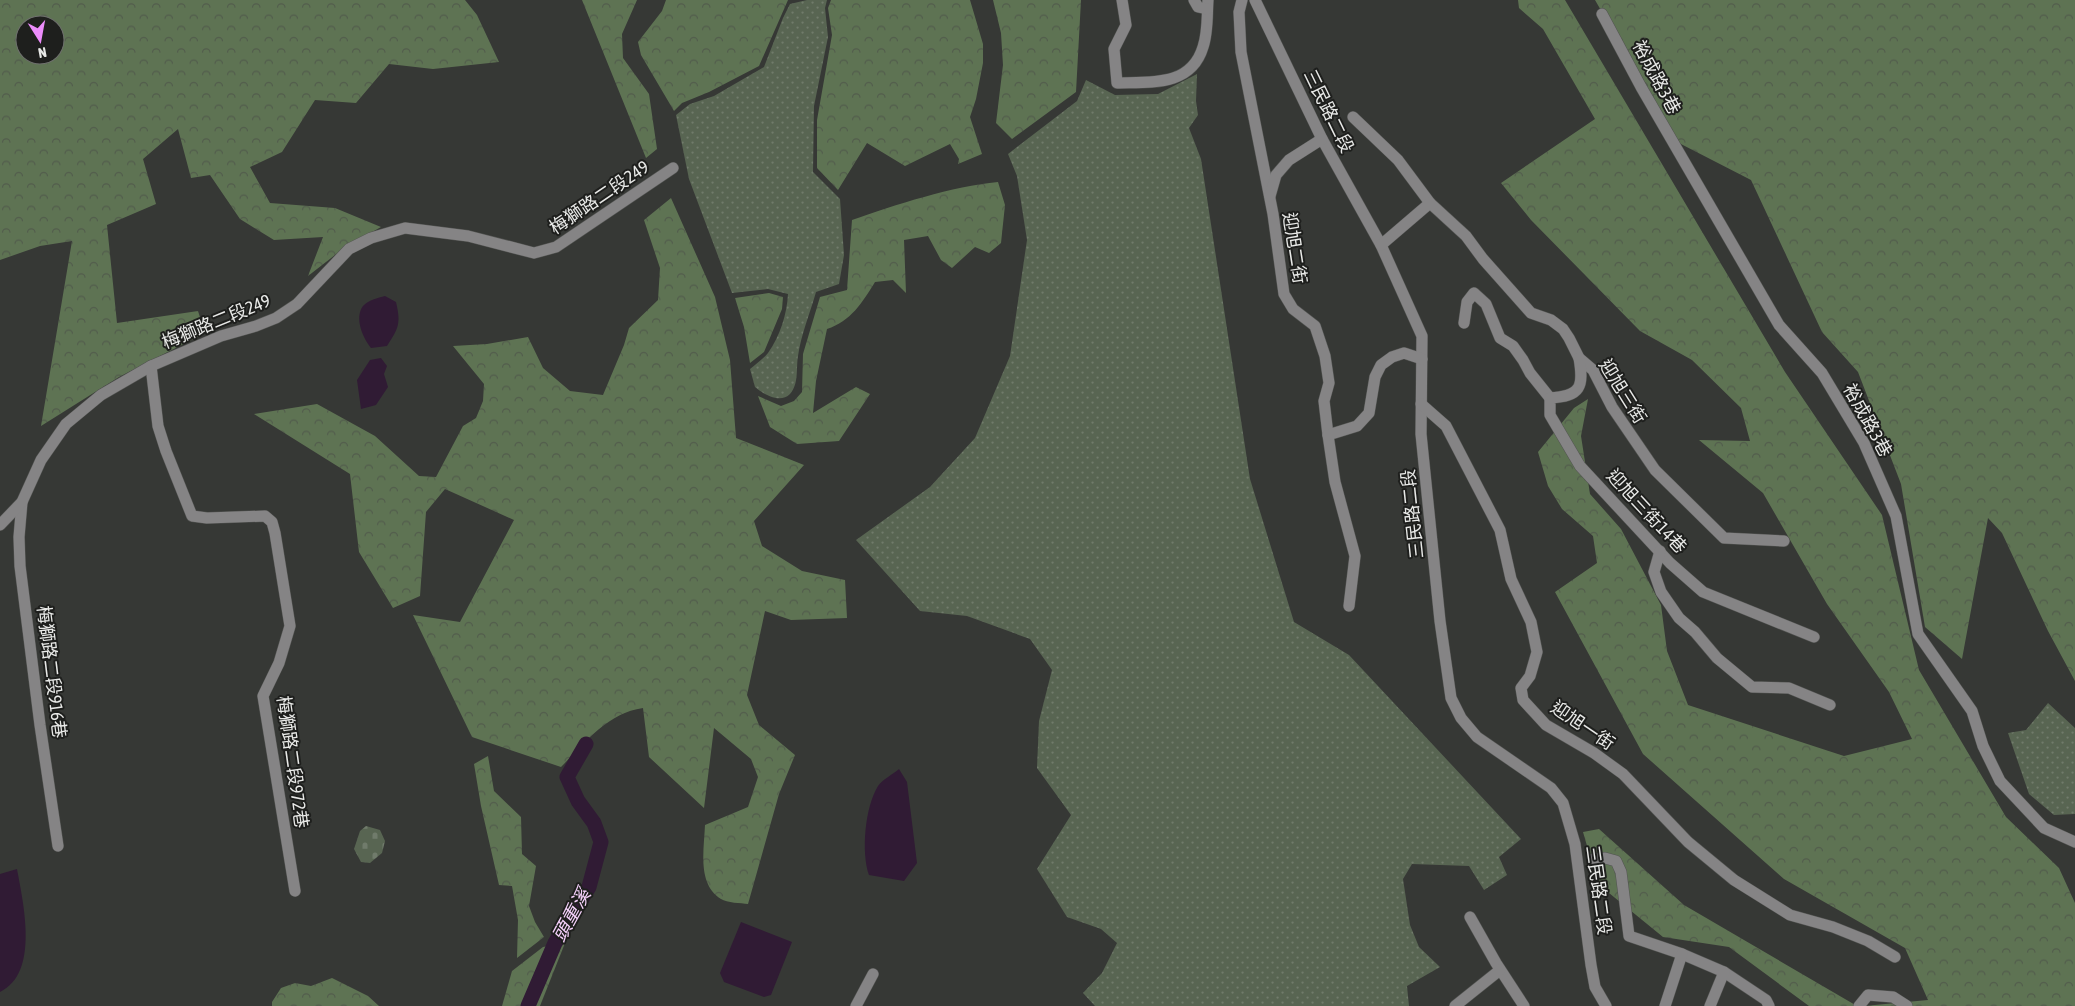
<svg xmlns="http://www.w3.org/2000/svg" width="2075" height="1006" viewBox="0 0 2075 1006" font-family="'Asap Condensed','Noto Sans TC',sans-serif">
	<defs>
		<pattern id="grass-dots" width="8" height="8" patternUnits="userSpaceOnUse" patternTransform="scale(1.25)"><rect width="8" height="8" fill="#586552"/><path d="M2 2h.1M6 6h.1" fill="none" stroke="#707b6b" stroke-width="1.8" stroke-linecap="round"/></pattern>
		<pattern id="forest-crowns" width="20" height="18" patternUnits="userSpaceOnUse" patternTransform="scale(1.25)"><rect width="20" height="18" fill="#5e7353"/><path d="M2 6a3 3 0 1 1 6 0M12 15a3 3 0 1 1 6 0" fill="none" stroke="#525c4c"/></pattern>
		<pattern id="cemetery-stones" width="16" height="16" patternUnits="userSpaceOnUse" patternTransform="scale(1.25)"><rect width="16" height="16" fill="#586552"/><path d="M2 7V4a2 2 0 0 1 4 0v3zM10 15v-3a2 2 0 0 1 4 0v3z" fill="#707b6b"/></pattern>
	</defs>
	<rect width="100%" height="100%" fill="#363835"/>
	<g fill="url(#grass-dots)">
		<path d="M 807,0 L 827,0 L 825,8 L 828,37 L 814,106 L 813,172 L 840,199 L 844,255 L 839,284 L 816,292 C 810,313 801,335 798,356 C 796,368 799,384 790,394 C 780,404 763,394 755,387 L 750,369 C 756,364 763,359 768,353 C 780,336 787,314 788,294 L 768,289 L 732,293 L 689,179 L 676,115 L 690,104 L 714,96 L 764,67 L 783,18 L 790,4 Z"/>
		<path d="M 1197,74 L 1196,101 L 1198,115 L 1189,128 L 1201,159 L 1250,479 L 1294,622 L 1349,655 L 1521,839 L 1499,857 L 1507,875 L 1484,890 L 1469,866 L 1412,864 L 1403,879 L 1410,925 L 1419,947 L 1440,967 L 1407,986 L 1409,1006 L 1095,1006 L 1083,993 L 1102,973 L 1117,943 L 1101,929 L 1067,917 L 1037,869 L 1071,815 L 1037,768 L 1039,721 L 1052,670 L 1030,639 L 967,616 L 920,611 L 856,540 L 930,487 L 975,438 L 1010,356 L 1027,240 L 1017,176 L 1008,154 L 1077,101 L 1086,80 L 1115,95 L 1158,94 Z"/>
		<path d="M 2048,703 L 2075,728 L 2075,814 L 2054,815 L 2029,794 L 2008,733 L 2026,730 Z"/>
	</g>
	<g fill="url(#forest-crowns)" fill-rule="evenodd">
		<path d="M 0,0 L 465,0 L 477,15 L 499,62 L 433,69 L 389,64 L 356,103 L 315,100 L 282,152 L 250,167 L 270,203 L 335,208 L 381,227 L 344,248 L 308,276 L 323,237 L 274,240 L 240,219 L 210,175 L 191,178 L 178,129 L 143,159 L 156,204 L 107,225 L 117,323 L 198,311 L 205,333 L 119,377 L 41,426 L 72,241 L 40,246 L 0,260 ZM 25,25 L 55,25 L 55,55 L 25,55 Z"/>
		<path d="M 582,0 L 637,0 L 622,34 L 623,58 L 649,94 L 657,149 L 646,158 Z"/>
		<path d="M 666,0 L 788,0 L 759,66 L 709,92 L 682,103 L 674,111 L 641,55 L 638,42 L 662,11 Z"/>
		<path d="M 831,0 L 970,0 L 983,44 L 983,63 L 976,99 L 970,117 L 982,154 L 958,164 L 959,159 L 950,144 L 905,166 L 867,143 L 838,190 L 817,168 L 817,120 L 832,35 L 828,8 Z"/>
		<path d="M 993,0 L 1081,0 L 1076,92 L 1012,139 L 996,123 L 1003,65 L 1001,33 Z"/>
		<path d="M 1518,0 L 1565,0 L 1785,372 L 1882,515 L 1919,670 L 2006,817 L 2059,868 L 2075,903 L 2075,1006 L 1864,1006 L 1928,1000 L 1905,948 L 1784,879 L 1643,754 L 1555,592 L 1597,563 L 1593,536 L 1562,509 L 1548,486 L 1538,452 L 1574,408 L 1588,399 L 1581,436 L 1590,494 L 1621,529 L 1661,605 L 1667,651 L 1688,705 L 1844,756 L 1912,739 L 1889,692 L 1827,604 L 1763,493 L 1699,440 L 1750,441 L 1741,408 L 1692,360 L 1640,331 L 1531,220 L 1501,183 L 1595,119 L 1543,29 L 1519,8 Z"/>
		<path d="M 1595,0 L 2075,0 L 2075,681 L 2048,631 L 2002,533 L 1988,518 L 1962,659 L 1925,627 L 1901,484 L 1858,372 L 1822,332 L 1751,180 L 1677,142 Z"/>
		<path d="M 998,182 L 1005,205 L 1001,243 L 989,253 L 975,247 L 952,268 L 941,260 L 928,236 L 904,240 L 906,293 L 893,280 L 875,282 C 862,303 851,321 827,329 L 816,381 L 813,413 L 856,387 L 870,394 L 839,441 L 797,444 L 770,427 L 758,396 L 781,406 L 794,401 L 802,392 L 803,354 L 820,297 L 847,290 L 852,220 C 895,205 953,186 998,182 Z"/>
		<path d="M 671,198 L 715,297 L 730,360 L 736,438 L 804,465 L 754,521 L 762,546 L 802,571 L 845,580 L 847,618 L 791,620 L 765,611 L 747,695 L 759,725 L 795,755 L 779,794 L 748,904 C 741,903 727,903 721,899 C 697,884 704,850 705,825 L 748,807 L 758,777 L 751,759 L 714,728 L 704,808 L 649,757 L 643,708 C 607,713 585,743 561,767 L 472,737 L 413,615 L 460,622 L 514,520 L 445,489 L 426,512 L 420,596 L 393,608 L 359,552 L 350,474 L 254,414 L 317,404 L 375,436 L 419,476 L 436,477 L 463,426 L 476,418 L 483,401 L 484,384 L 453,346 L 487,344 L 528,337 L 543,368 L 570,391 L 603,395 L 624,345 L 629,328 L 658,300 L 660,268 L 644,220 Z"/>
		<path d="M 769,293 L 783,297 L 782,309 L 764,352 L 750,363 L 744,327 L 735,298 Z"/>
		<path d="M 488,756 L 494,791 L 521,817 L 522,854 L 536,866 L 529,906 L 535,922 L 544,937 L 517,958 L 518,920 L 512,886 L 499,885 L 481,806 L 474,764 Z"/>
		<path d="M 1599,829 L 1684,905 L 1857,1006 L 1809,1006 L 1729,947 L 1663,937 L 1598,884 L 1583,832 Z"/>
		<path d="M 565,943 L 540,1006 L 502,1006 L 512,971 L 543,947 Z"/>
		<path d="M 332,978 L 368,996 L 379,1006 L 272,1006 L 272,1002 L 281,988 L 295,983 L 311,986 Z"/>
	</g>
	<path fill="url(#cemetery-stones)" d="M 366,826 L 380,830 L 385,841 L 382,853 L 370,863 L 361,862 L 354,849 L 360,831 Z"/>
	<g fill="#301b34">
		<path d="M 385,296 L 396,302 C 401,323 399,328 387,346 L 371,348 C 363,338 354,318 363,306 C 368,300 378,298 385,296 Z"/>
		<path d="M 381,358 L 387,366 L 384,374 L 388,387 L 376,405 L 361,409 L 357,380 L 370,360 Z"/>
		<path d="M 899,769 L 907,782 L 917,863 L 904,881 L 869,875 C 861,852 865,807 878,786 C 882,780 893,774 899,769 Z"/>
		<path d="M 17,869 C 23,902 40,973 0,992 L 0,874 Z"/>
		<path d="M 741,922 L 792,942 L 771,995 L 764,997 L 724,982 L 720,973 Z"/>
	</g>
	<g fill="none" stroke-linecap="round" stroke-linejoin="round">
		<path stroke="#301b34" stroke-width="15" d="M 528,1006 L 555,943 L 589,887 L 601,842 L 594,823 L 578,801 L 567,777 L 586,744"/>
		<defs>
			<g id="minor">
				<path d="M 1122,0 L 1126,25 L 1114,49 L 1117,83 C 1150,82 1191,87 1203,47 C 1208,33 1207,15 1208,0"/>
				<path d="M 1194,0 L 1198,7 L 1207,9"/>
				<path d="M 1242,0 L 1239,12 L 1241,52 L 1273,214 L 1284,294 L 1293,309 L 1315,326 L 1325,356 L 1329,383 L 1324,401 L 1328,435 L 1335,482 L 1355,556 L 1349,606"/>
				<path d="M 1255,0 L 1322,139 L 1381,245 L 1422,336 L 1421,434 L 1440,621 L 1451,698 L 1461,718 L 1477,737 L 1551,788 L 1563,803 L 1575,844 L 1591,965 L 1595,987 L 1606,1006"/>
				<path d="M 1602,14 L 1641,87 L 1779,325 L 1822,373 L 1864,443 L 1896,516 L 1918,634 L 1972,711 L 1983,746 L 2000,781 L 2044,828 L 2075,842"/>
				<path d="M 1353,117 L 1398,160 L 1430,203"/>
				<path d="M 1270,196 L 1276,175 L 1289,160 L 1322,139"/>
				<path d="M 1381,245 L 1430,203 L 1466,236 L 1483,259 L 1531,313 L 1551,320 L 1563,329 L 1569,338 L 1579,358 L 1593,370 L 1612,407 L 1655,470 L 1724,538 L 1784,541"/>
				<path d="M 1464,323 L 1467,302 L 1474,293 L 1486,304 L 1500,338 L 1513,346 L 1523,360 L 1530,373 L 1550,398"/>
				<path d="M 1579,358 C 1584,387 1581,396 1550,398 L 1550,415 L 1580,466 L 1670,563 L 1703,592 L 1814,637"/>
				<path d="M 151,366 L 158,426 L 166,451 L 192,516 L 207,518 L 265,516 L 272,522 L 275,533 L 290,626 L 279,663 L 263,696 L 295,891"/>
				<path d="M 1421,404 L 1446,426 L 1500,530 L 1511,579 L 1531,622 L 1537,652 L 1530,676 L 1521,688 L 1523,700 L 1546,725 L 1594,753 L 1623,774 L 1688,842 L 1734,880 L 1790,915 L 1833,927 L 1868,941 L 1895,957"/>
				<path d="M 1328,435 L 1357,426 L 1369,413 L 1375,377 L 1381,365 L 1392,357 L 1404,353 L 1422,359"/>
				<path d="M 22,502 L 19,537 L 20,566 L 40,725 L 58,846"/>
				<path d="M 0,525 L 22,502 L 41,460 L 66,424 L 101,395 L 151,366 L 221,336 L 256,326 L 276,318 L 297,304 L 349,249 L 371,238 L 405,228 L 468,236 L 534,253 L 556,247 L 673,168"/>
				<path d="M 1660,551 L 1654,572 L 1661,592 L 1679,618 L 1695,632 L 1717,658 L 1752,687 L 1789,688 L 1830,705"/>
				<path d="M 1593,859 L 1605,858 L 1616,861 L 1621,872 L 1629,936 L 1682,954 L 1724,972 L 1766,1000 L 1769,1006"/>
				<path d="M 1470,917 L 1496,963 L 1524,1006"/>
				<path d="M 856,1006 L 873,974"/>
				<path d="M 1455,1006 L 1500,970"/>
				<path d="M 1665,1006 L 1682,954"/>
				<path d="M 1710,1006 L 1724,972"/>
				<path d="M 1859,1006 L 1868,995 L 1893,997 L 1907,1006"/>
			</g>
		</defs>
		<use href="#minor" stroke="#535452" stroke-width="12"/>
		<use href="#minor" stroke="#858485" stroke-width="11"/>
	</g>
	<g text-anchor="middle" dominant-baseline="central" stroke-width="4" stroke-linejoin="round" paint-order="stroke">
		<g font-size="18" fill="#e9eae8" stroke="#1e1f1d">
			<text transform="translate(1657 77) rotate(62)">裕成路3巷</text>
			<text transform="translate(1329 111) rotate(64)">三民路二段</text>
			<text transform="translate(599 197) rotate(-34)">梅獅路二段249</text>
			<text transform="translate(1295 248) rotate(81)">迎旭二街</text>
			<text transform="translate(216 321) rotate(-22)">梅獅路二段249</text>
			<text transform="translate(1623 391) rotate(58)">迎旭三街</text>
			<text transform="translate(1868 420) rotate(61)">裕成路3巷</text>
			<text transform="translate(1647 511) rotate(47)">迎旭三街14巷</text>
			<text transform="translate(1412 514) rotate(-96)">三民路二段</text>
			<text transform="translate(52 672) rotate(83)">梅獅路二段916巷</text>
			<text transform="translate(1583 725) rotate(34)">迎旭一街</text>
			<text transform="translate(293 762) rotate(82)">梅獅路二段972巷</text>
			<text transform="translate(1599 890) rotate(82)">三民路二段</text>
		</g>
		<g font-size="19" font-style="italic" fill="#f7d3fd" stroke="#1e1f1d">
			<text transform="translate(571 915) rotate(-61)">頭重溪</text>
		</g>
	</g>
	<g transform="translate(40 40) rotate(169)"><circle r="24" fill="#1e1f1d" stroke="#6f706e"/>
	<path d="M0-4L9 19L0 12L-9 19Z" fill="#ec8cfb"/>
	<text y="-8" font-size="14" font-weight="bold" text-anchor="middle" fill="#e9eae8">N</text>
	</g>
</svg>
